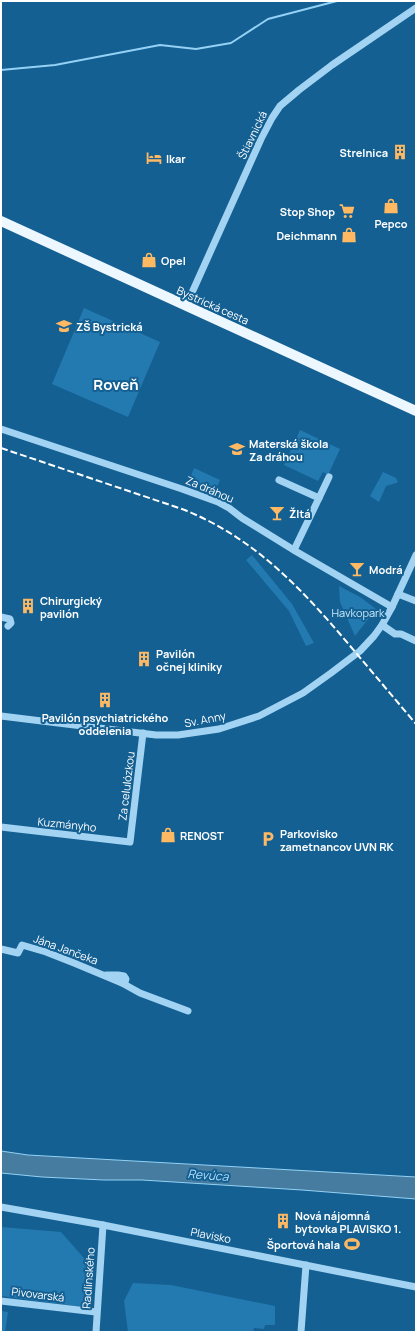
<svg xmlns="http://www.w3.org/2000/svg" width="417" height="1333" viewBox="0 0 417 1333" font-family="Manrope,sans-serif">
	<rect width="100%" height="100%" fill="#146093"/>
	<g fill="#237ab0">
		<path d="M 84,308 L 160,342 L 128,417 L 52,384 Z"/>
		<path d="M 300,430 L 340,449 L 328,475 L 323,472 L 318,481 L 284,465 Z"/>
		<path d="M 194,468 L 220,480 L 214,494 L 188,484 Z"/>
		<path d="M 383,472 L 396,478 L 398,482 L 396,483 L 386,486 L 379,502 L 370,496 Z"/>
		<path d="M 252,555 L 292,604 L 314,643 L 306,646 L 289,611 L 246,560 Z"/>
		<path d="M 339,586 L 360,597 L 376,609 L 355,636 L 340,602 Z"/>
		<path d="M 1,1227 L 61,1232 L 90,1265 L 90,1308 L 1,1296 Z"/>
		<path d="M 133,1283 L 171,1285 L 275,1306 L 275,1325 L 265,1325 L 264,1329 L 254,1328 L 253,1332 L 128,1332 L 124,1301 Z"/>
		<path d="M 1,1311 L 8,1312 L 5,1332 L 1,1332 Z"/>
	</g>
	<path fill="#457ca0" stroke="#94d1f5" d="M 1,1151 L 28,1155 L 416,1177 L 416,1199 L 302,1190 L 142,1180 L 104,1180 L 42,1177 L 1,1173 Z"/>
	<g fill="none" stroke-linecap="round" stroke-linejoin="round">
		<path stroke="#94d1f5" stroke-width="2" d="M 1,70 L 55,65 L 160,45 L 196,49 L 231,43 L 268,19 L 337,1"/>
		<g stroke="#a2d3f2" stroke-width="7">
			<path d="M 186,306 L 261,139 L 272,118 L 280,106 L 299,90 L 332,65 L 416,8"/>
			<path d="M 1,429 L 182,489 L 218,502 L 229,508 L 242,518 L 297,552 L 392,607"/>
			<path d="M 279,480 L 319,498 L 294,550"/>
			<path d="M 319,498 L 329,477"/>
			<path d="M 398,594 L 416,601"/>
			<path d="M 1,617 L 10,619 L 11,623 L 8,626"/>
			<path d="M 382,625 L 395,634 L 401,634 L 416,641"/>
			<path d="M 1,716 L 156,735 L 178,735 L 219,729 L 259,716 L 303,693 L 331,673 L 360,651 L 374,636 L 382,625 L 392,607 L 416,555"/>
			<path d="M 1,827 L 130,842 L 143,733"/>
			<path d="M 1,949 L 18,953 L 22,945 L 46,952 L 74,963 L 122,983 L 140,993 L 188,1011"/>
			<path d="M 106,975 L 118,975 L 124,976 L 126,979 L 125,982 L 122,983"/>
			<path d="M 1,1207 L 103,1225 L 416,1287"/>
			<path d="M 1,1301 L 96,1312"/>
			<path d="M 96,1332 L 103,1225"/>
			<path d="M 301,1332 L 306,1265"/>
		</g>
		<path stroke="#edf7ff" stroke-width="10" d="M 1,221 L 416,411"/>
		<path stroke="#fff" stroke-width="2" stroke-dasharray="7 3" stroke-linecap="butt" d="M 1,448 L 182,509 C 254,537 303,590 351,647 C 373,673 394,698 416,724"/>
	</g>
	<defs>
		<symbol id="building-bare" viewBox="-9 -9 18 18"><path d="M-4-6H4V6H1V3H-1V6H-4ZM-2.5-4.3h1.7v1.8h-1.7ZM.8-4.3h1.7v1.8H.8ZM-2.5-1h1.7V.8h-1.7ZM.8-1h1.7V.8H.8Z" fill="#ffb963" stroke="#146093" stroke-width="2.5" paint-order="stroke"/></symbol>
		<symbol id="hotel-bare" viewBox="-9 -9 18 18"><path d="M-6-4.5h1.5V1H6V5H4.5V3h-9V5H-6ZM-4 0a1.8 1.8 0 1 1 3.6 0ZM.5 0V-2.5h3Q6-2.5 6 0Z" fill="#ffb963" stroke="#146093" stroke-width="2.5" paint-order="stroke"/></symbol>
		<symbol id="shop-bare" viewBox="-9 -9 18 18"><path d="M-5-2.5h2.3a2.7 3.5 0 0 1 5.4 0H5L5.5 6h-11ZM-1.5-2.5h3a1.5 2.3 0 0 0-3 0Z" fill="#ffb963" stroke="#146093" stroke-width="2.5" paint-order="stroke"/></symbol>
		<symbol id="supermarket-bare" viewBox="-9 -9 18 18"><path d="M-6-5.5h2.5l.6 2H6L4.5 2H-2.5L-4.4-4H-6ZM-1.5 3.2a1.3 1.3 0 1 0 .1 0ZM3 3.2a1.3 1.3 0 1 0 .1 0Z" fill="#ffb963" stroke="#146093" stroke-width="2.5" paint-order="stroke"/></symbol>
		<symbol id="school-bare" viewBox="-9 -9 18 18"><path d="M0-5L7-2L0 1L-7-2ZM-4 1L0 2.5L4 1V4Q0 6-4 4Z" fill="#ffb963" stroke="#146093" stroke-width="2.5" paint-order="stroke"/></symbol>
		<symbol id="bar-bare" viewBox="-9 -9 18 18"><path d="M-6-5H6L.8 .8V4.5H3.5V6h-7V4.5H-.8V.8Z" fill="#ffb963" stroke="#146093" stroke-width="2.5" paint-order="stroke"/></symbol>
		<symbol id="parking-bare" viewBox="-9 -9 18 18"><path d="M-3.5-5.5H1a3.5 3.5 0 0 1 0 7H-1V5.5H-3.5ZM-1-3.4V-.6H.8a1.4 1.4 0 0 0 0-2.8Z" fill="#ffb963" stroke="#146093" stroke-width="2.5" paint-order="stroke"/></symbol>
		<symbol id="stadium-bare" viewBox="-9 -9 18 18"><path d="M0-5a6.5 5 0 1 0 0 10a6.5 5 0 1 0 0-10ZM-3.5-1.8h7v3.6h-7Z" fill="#ffb963" stroke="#146093" stroke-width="2.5" paint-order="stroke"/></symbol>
	</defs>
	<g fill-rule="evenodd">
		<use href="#building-bare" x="389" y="141" width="22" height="22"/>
		<use href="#hotel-bare" x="143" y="147" width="22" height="22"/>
		<use href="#shop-bare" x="380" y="195" width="22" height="22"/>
		<use href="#supermarket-bare" x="336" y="200" width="22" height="22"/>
		<use href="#shop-bare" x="338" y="224" width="22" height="22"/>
		<use href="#shop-bare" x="138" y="249" width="22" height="22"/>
		<use href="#school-bare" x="53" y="315" width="22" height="22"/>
		<use href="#school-bare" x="226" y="438" width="22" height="22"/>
		<use href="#bar-bare" x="266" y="502" width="22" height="22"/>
		<use href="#bar-bare" x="346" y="558" width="22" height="22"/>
		<use href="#building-bare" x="17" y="595" width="22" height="22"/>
		<use href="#building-bare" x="133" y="648" width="22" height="22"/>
		<use href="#building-bare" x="94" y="689" width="22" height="22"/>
		<use href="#shop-bare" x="157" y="824" width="22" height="22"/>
		<use href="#parking-bare" x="257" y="828" width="22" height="22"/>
		<use href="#building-bare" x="272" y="1210" width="22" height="22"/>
		<use href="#stadium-bare" x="341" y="1233" width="22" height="22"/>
	</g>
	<g text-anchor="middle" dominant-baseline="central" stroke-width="4" stroke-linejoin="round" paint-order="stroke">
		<g font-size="11" fill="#fff" stroke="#146093">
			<text transform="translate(252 135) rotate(-64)">Štiavnická</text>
			<text transform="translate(213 305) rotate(24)">Bystrická cesta</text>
			<text transform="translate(210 489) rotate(23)">Za dráhou</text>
			<text transform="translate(205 719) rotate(-11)">Sv. Anny</text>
			<text transform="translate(126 786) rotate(-83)">Za celulózkou</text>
			<text transform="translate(67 824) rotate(6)">Kuzmányho</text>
			<text transform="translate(66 949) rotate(20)">Jána Jančeka</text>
			<text transform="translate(211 1235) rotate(11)">Plavisko</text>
			<text transform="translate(88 1278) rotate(-86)">Radlinského</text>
			<text transform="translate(38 1294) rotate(7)">Pivovarská</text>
		</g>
		<g font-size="11" font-weight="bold" fill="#fff" stroke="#146093" text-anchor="start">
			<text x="388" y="152" text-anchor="end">Strelnica</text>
			<text x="166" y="158">Ikar</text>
			<text x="335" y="211" text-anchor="end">Stop Shop</text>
			<text x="391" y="223" text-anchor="middle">Pepco</text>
			<text x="337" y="235" text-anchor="end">Deichmann</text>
			<text x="161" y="260">Opel</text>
			<text x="76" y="326">ZŠ Bystrická</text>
			<text x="249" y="443">Materská škola<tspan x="249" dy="13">Za dráhou</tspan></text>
			<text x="289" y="513">Žltá</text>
			<text x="369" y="569">Modrá</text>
			<text x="40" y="600">Chirurgický<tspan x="40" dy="13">pavilón</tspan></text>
			<text x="156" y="653">Pavilón<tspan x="156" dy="13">očnej kliniky</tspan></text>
			<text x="105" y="717" text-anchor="middle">Pavilón psychiatrického<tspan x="105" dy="13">oddelenia</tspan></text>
			<text x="280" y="833">Parkovisko<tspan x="280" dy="13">zametnancov UVN RK</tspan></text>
			<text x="180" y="835">RENOST</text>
			<text x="295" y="1215">Nová nájomná<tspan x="295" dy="13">bytovka PLAVISKO 1.</tspan></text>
			<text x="340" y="1244" text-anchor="end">Športová hala</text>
		</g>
		<g font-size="11" fill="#c9e9fc" stroke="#146093">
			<text x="358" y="612">Havkopark</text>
		</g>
		<g font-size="12" font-style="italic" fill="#aedcf9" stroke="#146093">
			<text transform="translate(208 1175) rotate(4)">Revúca</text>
		</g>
		<g font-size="15" font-weight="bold" fill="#fff" stroke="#146093">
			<text x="116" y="384">Roveň</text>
		</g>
	</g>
	<rect width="417" height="1333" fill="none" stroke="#ffffff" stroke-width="4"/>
</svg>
